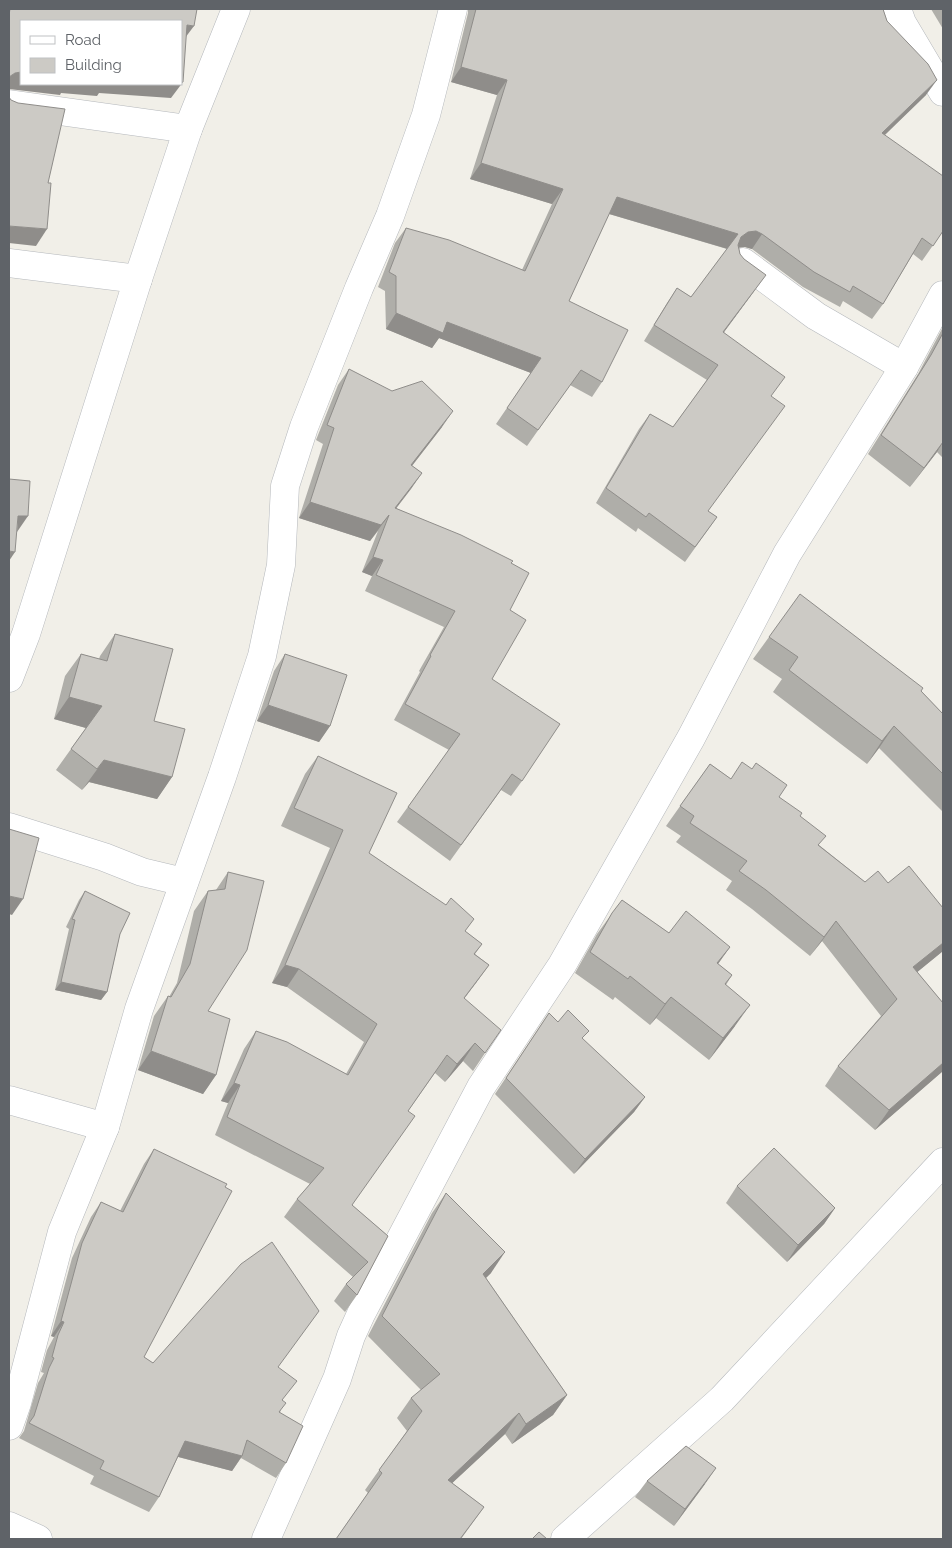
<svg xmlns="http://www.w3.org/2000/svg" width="952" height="1548" viewBox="0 0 952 1548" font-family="Raleway,sans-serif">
	<rect width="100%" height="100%" fill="#f1efe8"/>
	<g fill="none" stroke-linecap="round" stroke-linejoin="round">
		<defs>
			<g id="minor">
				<path d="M 897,9 L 902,23 L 943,92"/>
				<path d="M 9,104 L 188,129"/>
				<path d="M 743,262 L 816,316 L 904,367"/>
				<path d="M 9,263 L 138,279"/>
				<path d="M 9,678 L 26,634 L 138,279 L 188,129 L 236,9"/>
				<path d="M 9,827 L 104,857 L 142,872 L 184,882"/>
				<path d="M 9,1100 L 105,1127"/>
				<path d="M 9,1426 L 17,1403 L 62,1232 L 105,1127 L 139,1009 L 222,777 L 262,656 L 281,565 L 285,486 L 304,427 L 359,288 L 390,216 L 426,115 L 453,9"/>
				<path d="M 9,1526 L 38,1539"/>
				<path d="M 266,1539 L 337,1379 L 351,1336 L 361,1314 L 481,1087 L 562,965 L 691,738 L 787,554 L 904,367 L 943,295"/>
				<path d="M 565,1539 L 722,1399 L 943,1162"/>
			</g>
		</defs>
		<use href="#minor" stroke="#b5b8bc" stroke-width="29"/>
		<use href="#minor" stroke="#fff" stroke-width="28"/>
	</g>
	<g fill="#afaea9">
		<path d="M 468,9 L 883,9 L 887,21 L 926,95 L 885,135 L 943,231 L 922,261 L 913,254 L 883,304 L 872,319 L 843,301 L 840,307 L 803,287 L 752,249 L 745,247 L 739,247 L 740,254 L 755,290 L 724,332 L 771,396 L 708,511 L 717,517 L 685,562 L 638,528 L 636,532 L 596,503 L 639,429 L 650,414 L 673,427 L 707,380 L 644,341 L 667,303 L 677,288 L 691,297 L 727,249 L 609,214 L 569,301 L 602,382 L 592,397 L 570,385 L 527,446 L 496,424 L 531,373 L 439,338 L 432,348 L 386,329 L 385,291 L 378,287 L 395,243 L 406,228 L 522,270 L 552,204 L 470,179 L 497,95 L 451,82 L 468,13 Z"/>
		<path d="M 931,9 L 943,9 L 943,29 Z"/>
		<path d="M 943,327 L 943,458 L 937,452 L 910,487 L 868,454 L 918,374 Z"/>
		<path d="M 349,369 L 442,427 L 412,466 L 422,473 L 396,508 L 511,563 L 510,610 L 492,679 L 522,781 L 511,796 L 501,790 L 450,861 L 397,822 L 449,750 L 394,720 L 420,672 L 419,671 L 444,627 L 365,591 L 372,576 L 362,572 L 378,531 L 370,541 L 299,518 L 323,444 L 316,440 L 338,385 Z"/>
		<path d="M 115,634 L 154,721 L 172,777 L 157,799 L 89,782 L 82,790 L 56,770 L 86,728 L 54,719 L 65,676 L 81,654 L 99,659 L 100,656 Z"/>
		<path d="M 769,637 L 921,691 L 943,714 L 943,812 L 879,748 L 867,764 L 773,692 L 782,679 L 753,659 Z"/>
		<path d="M 285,654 L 330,726 L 319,742 L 257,721 L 274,671 Z"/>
		<path d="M 318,756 L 369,853 L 466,932 L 482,944 L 475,954 L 489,965 L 464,998 L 485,1053 L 473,1071 L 463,1061 L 445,1082 L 435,1073 L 408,1111 L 352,1205 L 388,1236 L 357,1295 L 345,1312 L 334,1301 L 346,1284 L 353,1277 L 284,1217 L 297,1199 L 310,1184 L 215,1135 L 228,1103 L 221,1101 L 244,1049 L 256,1031 L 346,1074 L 364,1042 L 287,987 L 272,983 L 330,848 L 281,826 L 305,774 Z"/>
		<path d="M 710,764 L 731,779 L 779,797 L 800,816 L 819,845 L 865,882 L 888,883 L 943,908 L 943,951 L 917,972 L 943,1003 L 943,1071 L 875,1130 L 825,1086 L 838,1066 L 881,1016 L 822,941 L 810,956 L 752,909 L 726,890 L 732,881 L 676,842 L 681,836 L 666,826 Z"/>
		<path d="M 228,872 L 208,1011 L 216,1075 L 203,1094 L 138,1070 L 154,1016 L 168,996 L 169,997 L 177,983 L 194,911 L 208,891 L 216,890 Z"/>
		<path d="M 85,891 L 120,934 L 107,992 L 101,1000 L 55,990 L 69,929 L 66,927 L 79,900 Z"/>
		<path d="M 622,900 L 669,933 L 730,947 L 718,964 L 732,975 L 726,985 L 735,1026 L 709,1060 L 656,1018 L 650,1025 L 615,997 L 613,1000 L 575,973 L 597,934 Z"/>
		<path d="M 549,1013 L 558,1022 L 583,1040 L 645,1097 L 634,1112 L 574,1174 L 495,1094 Z"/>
		<path d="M 154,1149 L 144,1357 L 153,1363 L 278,1367 L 283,1400 L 280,1413 L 286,1463 L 276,1478 L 241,1458 L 232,1471 L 178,1457 L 159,1497 L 149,1512 L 90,1484 L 94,1476 L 19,1438 L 24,1431 L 38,1383 L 44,1373 L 41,1372 L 47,1350 L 54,1337 L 51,1336 L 72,1258 L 91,1217 L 101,1202 L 120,1211 L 144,1164 Z"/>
		<path d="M 737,1186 L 835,1208 L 824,1224 L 787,1262 L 726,1203 Z"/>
		<path d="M 446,1193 L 491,1273 L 486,1278 L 567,1395 L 553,1415 L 512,1444 L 505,1434 L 452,1483 L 484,1507 L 461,1539 L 336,1539 L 368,1493 L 365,1490 L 407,1431 L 397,1418 L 411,1398 L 421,1390 L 368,1336 L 432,1213 Z"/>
		<path d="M 647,1481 L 705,1484 L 674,1526 L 635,1497 Z"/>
	</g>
	<g fill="#8f8d8a">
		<path d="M 187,25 L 194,26 L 182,42 Z"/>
		<path d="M 461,67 L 507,80 L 497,95 L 451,82 Z"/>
		<path d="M 21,72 L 21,84 L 181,84 L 181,82 L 183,82 L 171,98 L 99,93 L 97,96 L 61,93 L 60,95 L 9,89 L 9,77 L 15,73 Z"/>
		<path d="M 937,80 L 926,95 L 871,148 L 882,133 Z"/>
		<path d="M 481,163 L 563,189 L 552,204 L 470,179 Z"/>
		<path d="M 617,197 L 738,234 L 728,249 L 606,213 Z"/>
		<path d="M 9,226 L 47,229 L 36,246 L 9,243 Z"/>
		<path d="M 756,231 L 762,234 L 752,249 L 745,247 L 737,248 L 741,237 L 748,232 Z"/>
		<path d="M 766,275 L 755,290 L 713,347 L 723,332 Z"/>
		<path d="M 396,313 L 447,322 L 541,358 L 531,373 L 439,338 L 432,348 L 386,329 Z"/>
		<path d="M 453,411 L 442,427 L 400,481 L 411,465 Z"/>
		<path d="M 943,442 L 937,452 L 910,487 L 924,468 Z"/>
		<path d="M 422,473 L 411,489 L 388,519 L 395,508 Z"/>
		<path d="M 310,502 L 389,515 L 370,541 L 299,518 Z"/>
		<path d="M 18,516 L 28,516 L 17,532 Z"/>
		<path d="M 9,551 L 15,552 L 9,561 Z"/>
		<path d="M 373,557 L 383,560 L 372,576 L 362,572 Z"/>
		<path d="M 69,697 L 102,706 L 86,728 L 54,719 Z"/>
		<path d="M 268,705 L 330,726 L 319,742 L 257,721 Z"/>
		<path d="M 894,726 L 879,748 L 867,764 L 882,741 Z"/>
		<path d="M 104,760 L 172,777 L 157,799 L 89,782 L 82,790 Z"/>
		<path d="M 9,896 L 23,899 L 12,915 L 9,914 Z"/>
		<path d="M 836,921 L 822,941 L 810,956 L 824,937 Z"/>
		<path d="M 943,943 L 943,951 L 899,987 L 913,967 Z"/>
		<path d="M 730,947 L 715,968 L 717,963 Z"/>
		<path d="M 285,965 L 299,969 L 287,987 L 272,983 Z"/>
		<path d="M 489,965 L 476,983 L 451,1016 L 464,998 Z"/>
		<path d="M 61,982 L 107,992 L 101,1000 L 55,990 Z"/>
		<path d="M 671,997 L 656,1018 L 650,1025 L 665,1004 Z"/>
		<path d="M 750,1005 L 735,1026 L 709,1060 L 723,1038 Z"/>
		<path d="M 475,1043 L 463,1061 L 445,1082 L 457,1064 Z"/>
		<path d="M 151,1051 L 216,1075 L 203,1094 L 138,1070 Z"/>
		<path d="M 943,1063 L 943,1071 L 875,1130 L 889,1110 Z"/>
		<path d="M 234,1083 L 240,1085 L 228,1103 L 221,1101 Z"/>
		<path d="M 645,1097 L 634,1112 L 574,1174 L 585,1159 Z"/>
		<path d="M 835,1208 L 824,1224 L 787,1262 L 798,1245 Z"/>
		<path d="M 505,1252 L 491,1273 L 469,1294 L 483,1274 Z"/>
		<path d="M 61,1321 L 64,1322 L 54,1337 L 51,1336 Z"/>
		<path d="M 567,1395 L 553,1415 L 512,1444 L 526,1424 Z"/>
		<path d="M 519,1413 L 505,1434 L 434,1500 L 448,1480 Z"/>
		<path d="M 185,1441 L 242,1456 L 232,1471 L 175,1456 Z"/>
		<path d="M 716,1468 L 705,1484 L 674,1526 L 685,1509 Z"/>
	</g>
	<g fill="#cccac5" stroke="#8f8d8a">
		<path d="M 10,9 L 197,9 L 194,26 L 187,25 L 183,82 L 181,82 L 181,21 L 21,21 L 21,72 L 15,73 L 9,77 L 9,15 Z"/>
		<path d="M 476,9 L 883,9 L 887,21 L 928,64 L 937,80 L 882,133 L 943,176 L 943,231 L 933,246 L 922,238 L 883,304 L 853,286 L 850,292 L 814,272 L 762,234 L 756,231 L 748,232 L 741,237 L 738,245 L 740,254 L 744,259 L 766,275 L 723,332 L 785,377 L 771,396 L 785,406 L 708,511 L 717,517 L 695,547 L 649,513 L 646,517 L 606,488 L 650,414 L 673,427 L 718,365 L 654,325 L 677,288 L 691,297 L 738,234 L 617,197 L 569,301 L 628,330 L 602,382 L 581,370 L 538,430 L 507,408 L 541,358 L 447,322 L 443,333 L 396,313 L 396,276 L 389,272 L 406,228 L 449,240 L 525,271 L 563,189 L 481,163 L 507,80 L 461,67 Z"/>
		<path d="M 9,97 L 11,100 L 18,103 L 65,109 L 48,183 L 51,183 L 47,229 L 9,226 Z"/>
		<path d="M 943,333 L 943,442 L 924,468 L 881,435 L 931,355 Z"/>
		<path d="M 349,369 L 392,391 L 422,381 L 453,411 L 411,465 L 422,473 L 395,508 L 461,535 L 513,561 L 511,563 L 529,573 L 510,610 L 526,620 L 492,679 L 560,724 L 522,781 L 512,774 L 461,845 L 408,807 L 460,734 L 405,704 L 431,656 L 430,655 L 455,611 L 376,575 L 383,560 L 373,557 L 389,515 L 381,525 L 310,502 L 334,428 L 327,425 Z"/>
		<path d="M 9,479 L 30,481 L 28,516 L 18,516 L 15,552 L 9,551 Z"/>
		<path d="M 800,594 L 923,688 L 921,691 L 943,714 L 943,774 L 894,726 L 882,741 L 789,670 L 798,657 L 769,637 Z"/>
		<path d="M 115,634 L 173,649 L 154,721 L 185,729 L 172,777 L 104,760 L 97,769 L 71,749 L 102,706 L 69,697 L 81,654 L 107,661 Z"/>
		<path d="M 285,654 L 347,675 L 330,726 L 268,705 Z"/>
		<path d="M 318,756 L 397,793 L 369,853 L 446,905 L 451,898 L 474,919 L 465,931 L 482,944 L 474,954 L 489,965 L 464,998 L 501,1030 L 485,1053 L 475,1043 L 457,1064 L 447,1055 L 408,1111 L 415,1116 L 352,1205 L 388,1236 L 357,1295 L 346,1284 L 368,1262 L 297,1199 L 324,1168 L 227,1117 L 240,1085 L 234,1083 L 256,1031 L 287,1042 L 348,1075 L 377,1024 L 299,969 L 285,965 L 343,830 L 294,808 Z"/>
		<path d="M 742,762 L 752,769 L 756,763 L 787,785 L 779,797 L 802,813 L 800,816 L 826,836 L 818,845 L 865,882 L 878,871 L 888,883 L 909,866 L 943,908 L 943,943 L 913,967 L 943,1003 L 943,1063 L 889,1110 L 838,1066 L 897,999 L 836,921 L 824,937 L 766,890 L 739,871 L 747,861 L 690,823 L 694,816 L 680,806 L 710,764 L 731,779 Z"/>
		<path d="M 9,829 L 39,838 L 23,899 L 9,896 Z"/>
		<path d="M 228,872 L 264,881 L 247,950 L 208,1011 L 230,1019 L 216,1075 L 151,1051 L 168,996 L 171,997 L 190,964 L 208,891 L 225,889 Z"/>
		<path d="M 85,891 L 130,913 L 120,934 L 107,992 L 61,982 L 75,920 L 72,919 Z"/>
		<path d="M 622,900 L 669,933 L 686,911 L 730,947 L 717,963 L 732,975 L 725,984 L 750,1005 L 723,1038 L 671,997 L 665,1004 L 630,976 L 628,979 L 590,952 L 612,913 Z"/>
		<path d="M 568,1010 L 589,1031 L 582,1038 L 645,1097 L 585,1159 L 506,1078 L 549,1013 L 558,1022 Z"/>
		<path d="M 774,1148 L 835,1208 L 798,1245 L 737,1186 Z"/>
		<path d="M 154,1149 L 227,1184 L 225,1187 L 232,1191 L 144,1357 L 153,1363 L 241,1264 L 272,1242 L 319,1311 L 278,1367 L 297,1381 L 282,1400 L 286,1403 L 279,1412 L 303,1426 L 286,1463 L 247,1440 L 242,1456 L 185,1441 L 159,1497 L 100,1469 L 104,1461 L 29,1423 L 34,1416 L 49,1368 L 54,1358 L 52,1357 L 58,1335 L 64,1322 L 61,1321 L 82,1243 L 101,1202 L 123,1212 Z"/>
		<path d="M 446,1193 L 505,1252 L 483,1274 L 567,1395 L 526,1424 L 519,1413 L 448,1480 L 484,1507 L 460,1539 L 336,1539 L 382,1473 L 379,1470 L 422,1411 L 411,1398 L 440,1374 L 382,1316 Z"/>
		<path d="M 686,1446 L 716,1468 L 685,1509 L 647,1481 Z"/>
		<path d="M 539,1532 L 547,1539 L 532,1539 Z"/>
	</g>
	<rect width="952" height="1548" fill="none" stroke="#5f6368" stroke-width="20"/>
	<rect x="20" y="20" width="162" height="65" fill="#ffffff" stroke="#bfc1c3"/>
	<rect x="30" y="36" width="25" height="8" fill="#ffffff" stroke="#bfc1c3"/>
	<text x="65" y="45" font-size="15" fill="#5f6368">Road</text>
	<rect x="30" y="58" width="25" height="15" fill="#cccac5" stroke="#bfc1c3"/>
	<text x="65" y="70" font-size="15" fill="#5f6368">Building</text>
</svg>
